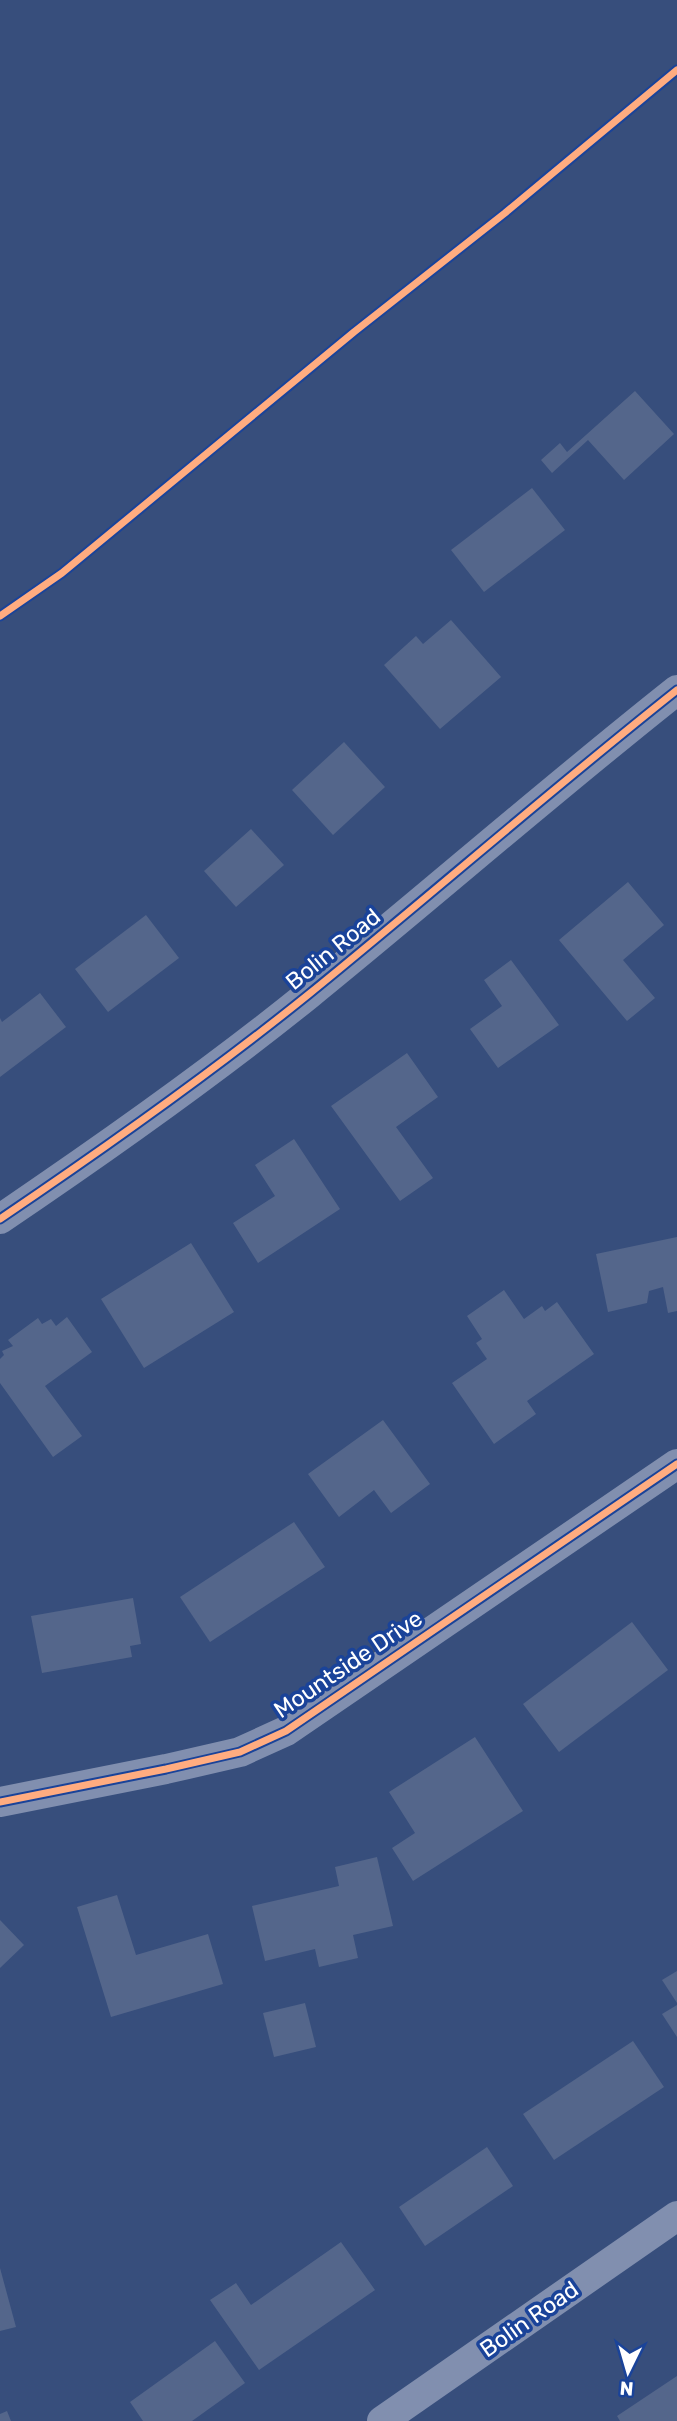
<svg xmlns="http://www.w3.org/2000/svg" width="677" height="2421" viewBox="0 0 677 2421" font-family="Rubik,sans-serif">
	<rect width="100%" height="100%" fill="#374e7c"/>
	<g fill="#54668b">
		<path d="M 635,391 L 674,434 L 624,480 L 588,440 L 552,473 L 541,460 L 560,443 L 567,452 Z"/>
		<path d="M 532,488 L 565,530 L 484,592 L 451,550 Z"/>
		<path d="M 451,620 L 501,677 L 440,729 L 384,665 L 416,636 L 423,644 Z"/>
		<path d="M 344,742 L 385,787 L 333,835 L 292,790 Z"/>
		<path d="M 251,829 L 284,865 L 236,907 L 204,871 Z"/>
		<path d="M 628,882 L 664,925 L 623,960 L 655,998 L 627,1021 L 559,940 Z"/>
		<path d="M 146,915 L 179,958 L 108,1012 L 75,969 Z"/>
		<path d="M 511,960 L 559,1025 L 498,1068 L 470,1029 L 502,1006 L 484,980 Z"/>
		<path d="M 40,993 L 66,1027 L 0,1077 L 0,1018 L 2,1022 Z"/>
		<path d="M 407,1053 L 438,1097 L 396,1127 L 433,1178 L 400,1201 L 331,1106 Z"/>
		<path d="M 294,1139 L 340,1209 L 258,1263 L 233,1223 L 275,1196 L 255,1165 Z"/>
		<path d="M 677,1237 L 677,1311 L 668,1313 L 663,1287 L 649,1291 L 647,1303 L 608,1312 L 596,1254 Z"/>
		<path d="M 191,1243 L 234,1312 L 144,1368 L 101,1299 Z"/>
		<path d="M 504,1290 L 524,1319 L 542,1306 L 545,1311 L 557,1302 L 594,1354 L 527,1401 L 536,1414 L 494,1444 L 452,1383 L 487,1359 L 476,1343 L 482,1339 L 467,1316 Z"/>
		<path d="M 67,1317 L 92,1352 L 45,1386 L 82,1436 L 53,1457 L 0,1383 L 0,1359 L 4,1355 L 2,1351 L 13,1346 L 8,1340 L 38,1318 L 42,1324 L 51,1319 L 56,1326 Z"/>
		<path d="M 383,1420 L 430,1484 L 391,1513 L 374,1490 L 339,1517 L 308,1474 Z"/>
		<path d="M 294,1522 L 325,1567 L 210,1642 L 180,1597 Z"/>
		<path d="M 133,1598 L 141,1644 L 130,1646 L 132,1657 L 42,1673 L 31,1616 Z"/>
		<path d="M 632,1622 L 668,1670 L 559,1752 L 523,1704 Z"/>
		<path d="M 475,1737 L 523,1811 L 413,1881 L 392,1848 L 415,1833 L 389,1792 Z"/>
		<path d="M 377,1857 L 393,1926 L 353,1935 L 358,1958 L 319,1967 L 315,1949 L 265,1961 L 252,1906 L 339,1886 L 335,1867 Z"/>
		<path d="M 117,1895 L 136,1955 L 208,1934 L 223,1984 L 111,2017 L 77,1907 Z"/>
		<path d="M 0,1920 L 24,1945 L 0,1968 Z"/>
		<path d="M 677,1971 L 677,2003 L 662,1980 Z"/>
		<path d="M 305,2003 L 316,2047 L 274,2057 L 263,2013 Z"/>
		<path d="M 677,2005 L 677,2037 L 662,2014 Z"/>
		<path d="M 633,2041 L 664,2087 L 554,2160 L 523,2114 Z"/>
		<path d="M 487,2147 L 513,2186 L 425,2246 L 399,2207 Z"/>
		<path d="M 341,2242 L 375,2290 L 259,2370 L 210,2300 L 236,2283 L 251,2305 Z"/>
		<path d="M 0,2268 L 16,2327 L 0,2331 Z"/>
		<path d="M 215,2341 L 245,2383 L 192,2421 L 143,2421 L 130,2402 Z"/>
		<path d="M 677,2376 L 677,2421 L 620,2421 L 617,2416 Z"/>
		<path d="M 7,2411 L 11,2421 L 0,2421 L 0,2414 Z"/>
	</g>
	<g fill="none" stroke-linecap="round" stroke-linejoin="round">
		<g stroke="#818faf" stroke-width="30">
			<path d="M 0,1219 C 105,1148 210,1074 309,994 C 432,894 552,789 677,690"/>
			<path d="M 0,1802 L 166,1769 L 240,1752 L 286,1731 L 677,1464"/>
			<path d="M 382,2421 L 677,2216"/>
		</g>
		<defs>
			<g id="cycleway">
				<path d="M 0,616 L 62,573 L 354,332 L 505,213 L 677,70"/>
				<path d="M 0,1219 C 105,1148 210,1074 309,994 C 432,894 552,789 677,690"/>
				<path d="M 0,1802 L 166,1769 L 240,1752 L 286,1731 L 677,1464"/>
			</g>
		</defs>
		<use href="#cycleway" stroke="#1a4399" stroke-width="11"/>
		<use href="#cycleway" stroke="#ffac80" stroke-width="7"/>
	</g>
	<g text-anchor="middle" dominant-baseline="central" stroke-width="7" stroke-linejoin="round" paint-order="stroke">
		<g font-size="23" fill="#fff" stroke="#1a4399">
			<text transform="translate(333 949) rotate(-39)">Bolin Road</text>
			<text transform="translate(348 1664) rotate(-34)">Mountside Drive</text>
			<text transform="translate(529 2319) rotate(-35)">Bolin Road</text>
		</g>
	</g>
	<g transform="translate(628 2372) rotate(185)" stroke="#1a4399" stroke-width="5" paint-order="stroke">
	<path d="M0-5L12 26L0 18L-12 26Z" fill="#ffffff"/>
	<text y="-10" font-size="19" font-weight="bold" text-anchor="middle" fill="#ffffff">N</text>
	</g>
</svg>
